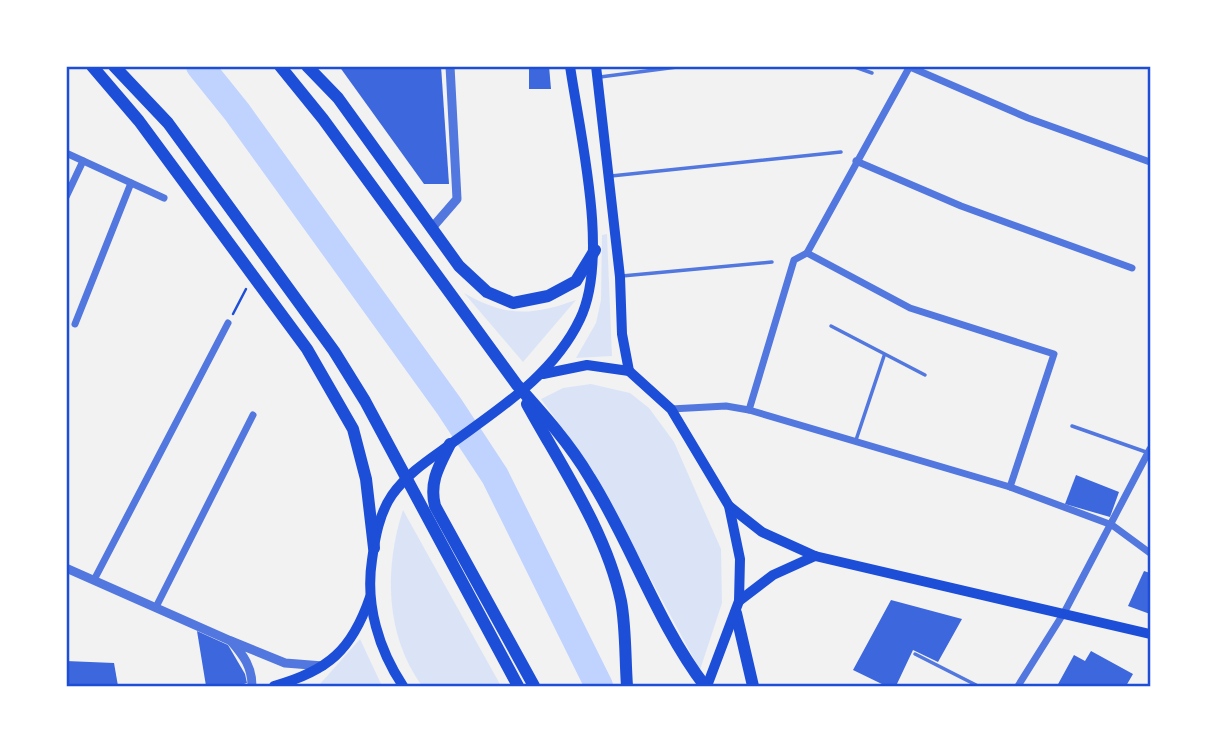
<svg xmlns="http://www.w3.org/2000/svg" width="1217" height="753" viewBox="0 0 1217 753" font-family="'Fira Sans Condensed',sans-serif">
	<rect width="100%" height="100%" fill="#f2f2f2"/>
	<g fill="#dbe4f7">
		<path d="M 607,234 L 612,356 L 576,358 L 596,323 L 601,300 L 602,235 Z"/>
		<path d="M 464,293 C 506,317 531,316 576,300 L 523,362 Z"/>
		<path d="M 591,384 L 630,393 L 649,408 L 674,442 L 721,549 L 722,603 L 700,670 L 588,463 L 541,399 L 563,388 Z"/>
		<path d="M 403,510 L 501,686 L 422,686 C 385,635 384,568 403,510 Z"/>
		<path d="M 360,639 L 382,686 L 320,684 Z"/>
	</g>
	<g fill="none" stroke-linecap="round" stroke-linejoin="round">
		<path stroke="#bfd3fe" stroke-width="28" d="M 200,66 L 237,112 L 449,406 L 495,476 L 599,686"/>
	</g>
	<g fill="#3d67dc">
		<path d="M 339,66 L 441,66 L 449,184 L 424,184 Z"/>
		<path d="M 529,66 L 549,66 L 551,89 L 529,89 Z"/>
		<path d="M 1076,475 L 1119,492 L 1110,517 L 1065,504 Z"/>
		<path d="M 1144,571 L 1150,573 L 1150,614 L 1128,606 Z"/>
		<path d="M 891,600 L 962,619 L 938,662 L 913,650 L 896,686 L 886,686 L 853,670 Z"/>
		<path d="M 197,631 L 228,645 L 245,674 L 247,683 L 238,686 L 206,686 Z"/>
		<path d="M 1091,651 L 1133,674 L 1126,686 L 1057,686 L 1074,655 L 1085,661 Z"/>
		<path d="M 66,661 L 114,663 L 118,686 L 67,686 Z"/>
	</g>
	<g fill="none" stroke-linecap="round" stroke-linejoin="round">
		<path stroke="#1d4ed8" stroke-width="2.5" d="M 233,314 L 246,289"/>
		<g stroke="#5277de" stroke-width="3.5">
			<path d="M 852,66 L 872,73"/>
			<path d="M 600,77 L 685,66"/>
			<path d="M 611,176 L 841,152"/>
			<path d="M 622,276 L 772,262"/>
			<path d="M 831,326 L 925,375"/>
			<path d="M 1072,426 L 1146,452"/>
			<path d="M 856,440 L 884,356"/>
			<path d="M 915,654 L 978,686"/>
		</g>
		<g stroke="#5277de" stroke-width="7">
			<path d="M 910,67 L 1028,118 L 1150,162"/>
			<path d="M 66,153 L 164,198"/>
			<path d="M 856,161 L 961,206 L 1132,268"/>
			<path d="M 66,197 L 83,161"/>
			<path d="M 807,253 L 910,308 L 1054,354 L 1010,487"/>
			<path d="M 75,324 L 131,183"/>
			<path d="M 671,409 L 726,406 L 749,410 L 1010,487 L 1112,525 L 1150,553"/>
			<path d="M 749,410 L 794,260 L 807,253 L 910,66"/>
			<path d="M 94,580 L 228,323"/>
			<path d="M 156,607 L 253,415"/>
			<path d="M 1018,686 L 1065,611 L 1150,449"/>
		</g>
		<g stroke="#5277de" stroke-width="9">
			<path d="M 431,229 L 457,199 L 450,66"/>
			<path d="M 66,568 L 231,641"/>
			<path d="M 252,686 C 252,667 244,656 231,641 L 285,663 L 323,666"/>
		</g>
		<path stroke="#1d4ed8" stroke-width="10" d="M 274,686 C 328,671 352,650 370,597"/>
		<g stroke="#1d4ed8" stroke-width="10">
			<path d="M 596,66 L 620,277 L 622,334 L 629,371"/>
			<path d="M 543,374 L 587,365 L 629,371 L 671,409 L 729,506 L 740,559 L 739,601 L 707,686"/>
			<path d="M 729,506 L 762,532 L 815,556 L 1150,634"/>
			<path d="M 739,601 L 773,575 L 815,556"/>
			<path d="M 403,686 C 379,650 365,605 372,560 C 375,538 379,514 392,495 C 407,474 427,461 448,446 C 497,410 553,376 580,319 C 610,257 580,135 570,66"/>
		</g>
		<g stroke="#1d4ed8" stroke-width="12">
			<path d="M 92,66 L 139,121 L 307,349 L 353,429 L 366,479 L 374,548"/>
			<path d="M 114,66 L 168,123 L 334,351 L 365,401 L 518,686"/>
			<path d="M 280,66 L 323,119 L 517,385 C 543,414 570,444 590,478 C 632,545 657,623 705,686"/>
			<path d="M 307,66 L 338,98 L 459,266 L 487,292 L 513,303 L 548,296 L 576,281 L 595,250"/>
			<path d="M 527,404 C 561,466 606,531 621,601 C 626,628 625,659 627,686"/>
			<path d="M 450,444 C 439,466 429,482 435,506 L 534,686"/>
			<path d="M 736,613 L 753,686"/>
		</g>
	</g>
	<rect width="1217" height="753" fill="none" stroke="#ffffff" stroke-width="136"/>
	<rect x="68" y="68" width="1081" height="617" fill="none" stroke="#1d4ed8" stroke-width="2.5"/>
</svg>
